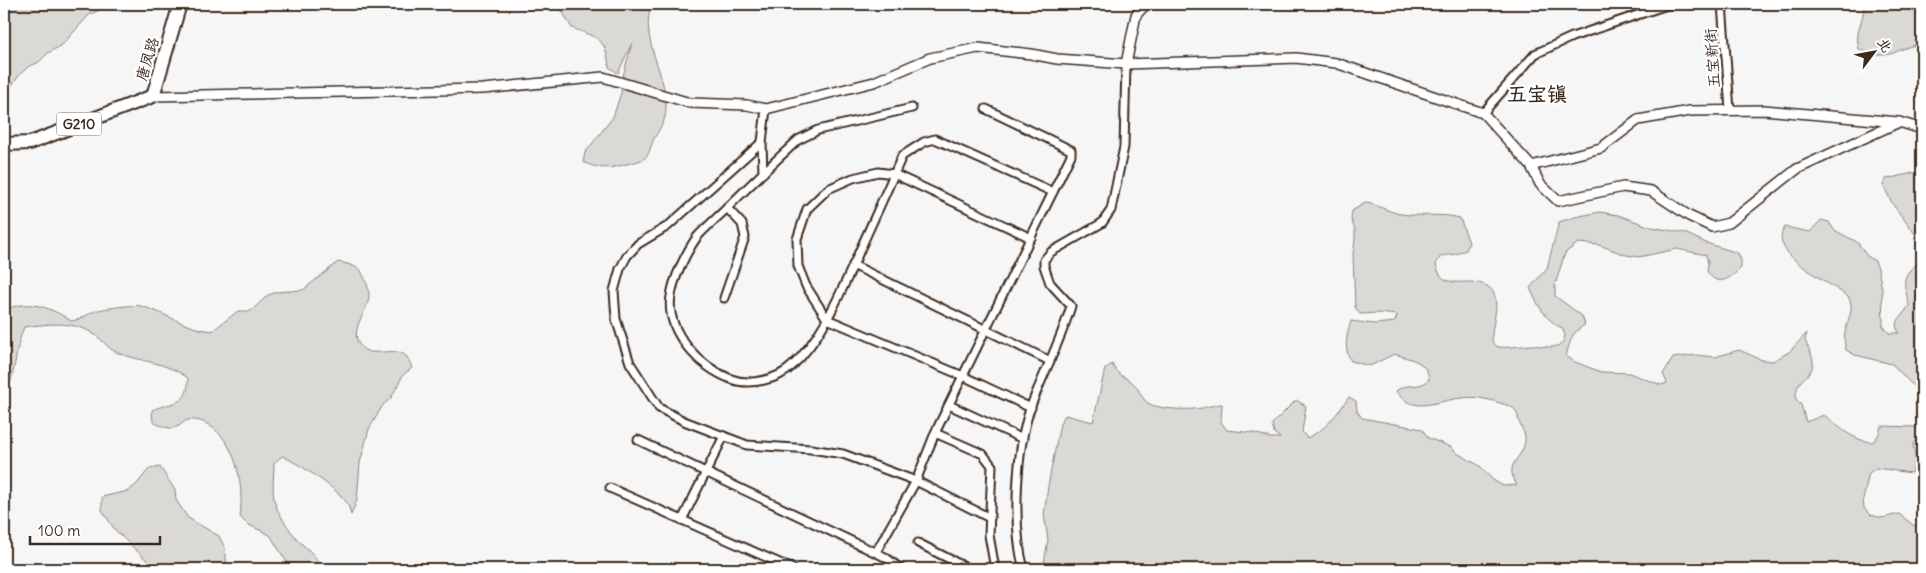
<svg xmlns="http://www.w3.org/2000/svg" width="1926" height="573" viewBox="0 0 1926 573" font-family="Delius,'LXGW WenKai TC',sans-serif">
	<rect width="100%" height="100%" fill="#f7f6f6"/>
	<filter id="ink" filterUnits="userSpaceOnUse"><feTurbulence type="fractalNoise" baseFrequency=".02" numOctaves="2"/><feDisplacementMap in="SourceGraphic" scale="10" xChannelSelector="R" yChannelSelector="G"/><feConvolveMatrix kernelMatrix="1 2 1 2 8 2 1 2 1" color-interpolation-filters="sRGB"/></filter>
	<g filter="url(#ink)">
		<g fill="#dbd9d6" stroke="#8b827a">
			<path d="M 4,4 L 112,4 L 89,15 L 62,45 L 48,53 L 39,62 L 28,67 L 20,74 L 12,85 L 4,84 Z"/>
			<path d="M 378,4 L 431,4 C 418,9 391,8 378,4 Z"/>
			<path d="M 558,4 L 652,4 C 638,38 668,75 666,109 C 666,122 658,130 653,141 C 647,157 649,159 631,163 C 611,168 602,171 583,162 L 585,153 L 613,117 L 621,93 L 623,76 L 632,43 L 618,73 L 609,67 C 606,37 597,38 572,28 Z"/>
			<path d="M 1864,4 L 1922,4 L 1922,45 C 1906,44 1896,55 1883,55 C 1875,56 1867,52 1859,49 C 1854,31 1864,22 1864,4 Z"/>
			<path d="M 1922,171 L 1922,243 L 1893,205 L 1883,185 L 1886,179 Z"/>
			<path d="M 1365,203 C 1377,204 1388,212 1401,214 C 1421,217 1441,213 1460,218 L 1469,243 L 1466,250 L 1456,254 L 1441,256 L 1436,264 C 1442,294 1468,275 1487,286 C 1510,300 1479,343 1499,347 C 1505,348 1523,346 1530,345 C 1543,345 1551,351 1563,343 L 1565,335 L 1562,328 C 1546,321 1537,304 1530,288 L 1547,268 L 1559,222 L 1575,217 L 1600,212 L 1618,215 L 1651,227 L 1685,233 L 1706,243 L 1738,253 L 1741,260 L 1741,268 C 1730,279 1717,288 1707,271 L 1708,263 L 1706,255 L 1677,249 L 1639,257 L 1626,255 L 1599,245 L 1578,243 L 1565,253 L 1555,285 L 1555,296 L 1582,316 L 1585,325 C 1571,332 1570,342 1566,356 L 1575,362 L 1601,372 L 1629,373 L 1661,385 L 1667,383 L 1663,374 L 1673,358 L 1696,355 L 1715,357 L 1739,350 L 1762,360 L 1773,361 L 1789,352 L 1807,333 L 1805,340 C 1807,347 1814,356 1813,364 C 1811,379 1795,377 1796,399 L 1801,405 L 1806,422 L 1824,415 C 1839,426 1852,441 1873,442 L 1879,434 L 1881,426 L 1917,427 L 1922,425 L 1922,436 L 1920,436 L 1913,443 L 1916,462 L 1911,473 L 1876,468 L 1869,473 L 1863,500 L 1864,508 L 1871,515 L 1882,518 L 1899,514 L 1913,525 L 1922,528 L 1922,569 L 1043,569 L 1048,540 L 1044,515 L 1048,486 L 1060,424 L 1065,415 L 1093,422 L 1105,369 L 1112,364 C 1120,379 1125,375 1134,384 C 1140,390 1141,398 1148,403 C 1159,410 1194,411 1206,407 C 1212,406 1215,404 1222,404 L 1221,422 L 1227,430 L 1254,433 L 1271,438 L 1280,438 L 1274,433 L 1272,424 L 1296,400 L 1306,406 L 1302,432 L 1307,438 C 1326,430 1337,414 1349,397 L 1356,401 L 1357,411 L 1362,418 L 1422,429 L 1428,438 L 1451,447 L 1457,453 L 1480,466 L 1493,480 L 1503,486 L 1517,485 C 1501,461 1527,459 1525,436 C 1524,432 1521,427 1519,422 C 1518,418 1518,414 1516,411 C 1512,406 1506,405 1500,403 C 1488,399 1474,396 1462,398 C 1438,400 1412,416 1396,391 C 1409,381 1417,390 1429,380 C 1428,361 1410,359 1394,354 L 1370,366 L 1351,361 C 1343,348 1347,334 1351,321 L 1374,324 L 1395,322 L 1397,315 L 1378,313 L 1360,314 L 1355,307 L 1353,254 L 1355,240 L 1355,230 L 1351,219 L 1352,211 Z"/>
			<path d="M 1821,220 L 1829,222 L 1834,230 L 1857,242 L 1867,256 L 1875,261 L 1878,268 L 1882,289 L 1883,326 L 1889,333 L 1899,333 L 1896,326 L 1899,319 L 1909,306 C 1907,293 1900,281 1910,270 C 1914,265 1919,265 1922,259 L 1922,406 L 1920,393 L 1892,364 L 1855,355 L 1846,350 C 1839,328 1857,314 1849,298 C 1833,284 1787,263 1782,242 C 1780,236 1782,232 1785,227 L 1810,232 Z"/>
			<path d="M 338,262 L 348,264 L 360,269 C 364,277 369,286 369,295 C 369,311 351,326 358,342 C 367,363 394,343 407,357 C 409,360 411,365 412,368 L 403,375 L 391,398 L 383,405 L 369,429 L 360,463 L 357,500 L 351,515 C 350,511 349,507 347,503 C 338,489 298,463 282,456 L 274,463 C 274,477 271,493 276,506 C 280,517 294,537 303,545 C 311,552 318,557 319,569 L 291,569 L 270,535 L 247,524 L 240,517 C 244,485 237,441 207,424 C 202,421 194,419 188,420 C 185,421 181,424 179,426 C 170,431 161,426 153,422 L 152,410 C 172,401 189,407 188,378 C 167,362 140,362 116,352 C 107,348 103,340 95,335 C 75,320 47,324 24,327 C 14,350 17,375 4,396 L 4,311 C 26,298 51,307 71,321 C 86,318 83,316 95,311 C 99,309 135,304 140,306 C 165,312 186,329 212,331 L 238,311 L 251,311 L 268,295 L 277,292 L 303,290 Z"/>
			<path d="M 160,467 L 175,490 L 176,500 L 188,518 L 219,536 L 225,548 L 227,569 L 156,569 L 115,530 L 102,510 L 102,497 L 128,491 L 136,485 L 149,469 Z"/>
		</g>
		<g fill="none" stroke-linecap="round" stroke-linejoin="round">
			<defs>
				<g id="minor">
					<path d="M 1722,4 L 1730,110"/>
					<path d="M 912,108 L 818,130 L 798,140 C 774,162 750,185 727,208 C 717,218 706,227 697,237 C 687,251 673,279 671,296 C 665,332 700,367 731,379 C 749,386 778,380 792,366 C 822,338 839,296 856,259 C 871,225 887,191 902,156 L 924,142 L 935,139 L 1053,192"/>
					<path d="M 1483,113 L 1535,54 L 1572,37 L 1670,4"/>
					<path d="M 762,142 L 668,226 L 638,244 L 627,256 L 620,269 L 614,291 L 616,319 L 630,363 L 659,408 L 684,421 L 747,445 L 811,449 L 843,454 L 916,481 L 990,518"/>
					<path d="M 763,173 L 762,142 L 766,109"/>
					<path d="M 853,265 L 1050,361"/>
					<path d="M 724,298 L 745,237 L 742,224 L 727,208"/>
					<path d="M 949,405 L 1023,439"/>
					<path d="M 1031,408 L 963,376 L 827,319 L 806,286 L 798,266 L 797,239 L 807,209 L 828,189 L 853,178 L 878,172 L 894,174 L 1031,238"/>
					<path d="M 935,433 L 983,454 L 992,466 L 989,535 L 995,569"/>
					<path d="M 638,440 L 885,557 L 901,569"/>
					<path d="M 610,488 L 793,569"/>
					<path d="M 682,520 L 724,436"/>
					<path d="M 918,543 L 969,569"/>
					<path d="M 876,552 L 916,481 L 935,433 L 1071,155 L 1071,150 L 986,109"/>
					<path d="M 1024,569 C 1012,527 1016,448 1031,406 C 1044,372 1061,340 1071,306 L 1050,283 L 1044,266 L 1044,260 L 1051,252 L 1102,223 L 1111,210 L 1124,147 L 1126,64"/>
				</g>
				<g id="tertiary">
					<path d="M 1126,64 L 1136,15 L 1146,4"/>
					<path d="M 153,96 L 483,89 L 603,77 L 690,103 L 747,105 L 766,109 L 874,82 L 930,58 L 978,48 L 1031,54 L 1057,59 L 1126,64 L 1296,58 L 1336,63 L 1483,113 L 1531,166 L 1540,184 L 1558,201 L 1623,187 L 1651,191 L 1689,216 L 1712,227 L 1729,223 L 1797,169 L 1899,122 L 1922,129"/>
					<path d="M 1531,166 L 1601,148 L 1638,120 L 1690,111 L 1764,110 L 1898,122"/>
				</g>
				<path id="trunk" d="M 4,144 L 30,143 L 153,96 L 180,4"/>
			</defs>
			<use href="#minor" stroke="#3b2a1e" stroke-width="11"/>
			<use href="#tertiary" stroke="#3b2a1e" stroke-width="12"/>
			<use href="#trunk" stroke="#3b2a1e" stroke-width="16"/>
			<use href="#minor" stroke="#fff" stroke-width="7"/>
			<use href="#tertiary" stroke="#fff" stroke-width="9"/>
			<use href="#trunk" stroke="#fff" stroke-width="12"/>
		</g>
	</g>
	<g text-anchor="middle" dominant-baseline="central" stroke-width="4.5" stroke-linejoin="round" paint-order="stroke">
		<rect fill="#fff" stroke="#766a62" stroke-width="1" x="56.5" y="112.5" width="45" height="23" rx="4"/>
		<g font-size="14" font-weight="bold" fill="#3b2a1e">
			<text x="79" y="124">G210</text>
		</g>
		<g font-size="15" fill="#3b2a1e" stroke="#fff">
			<text transform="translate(1712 58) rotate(-94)">五宝新街</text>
			<text transform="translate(147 59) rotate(-73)">唐凤路</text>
		</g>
		<g font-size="20" font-weight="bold" fill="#3b2a1e" stroke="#fff">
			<text x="1537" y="93">五宝镇</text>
		</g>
	</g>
	<rect width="1926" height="573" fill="none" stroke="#fff" stroke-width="20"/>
	<rect x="10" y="10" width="1906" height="553" fill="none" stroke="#3b2a1e" stroke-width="2" filter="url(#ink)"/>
	<g transform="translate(1874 52) rotate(58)" stroke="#ffffff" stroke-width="4" paint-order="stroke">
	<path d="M0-4L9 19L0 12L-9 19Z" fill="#3b2a1e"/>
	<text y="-8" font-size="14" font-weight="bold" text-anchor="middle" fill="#3b2a1e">北</text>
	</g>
	<path d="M30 536v8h130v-8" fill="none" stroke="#3b2a1e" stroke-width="2.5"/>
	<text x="38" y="536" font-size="15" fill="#3b2a1e" stroke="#ffffff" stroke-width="4" paint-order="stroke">100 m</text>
</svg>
